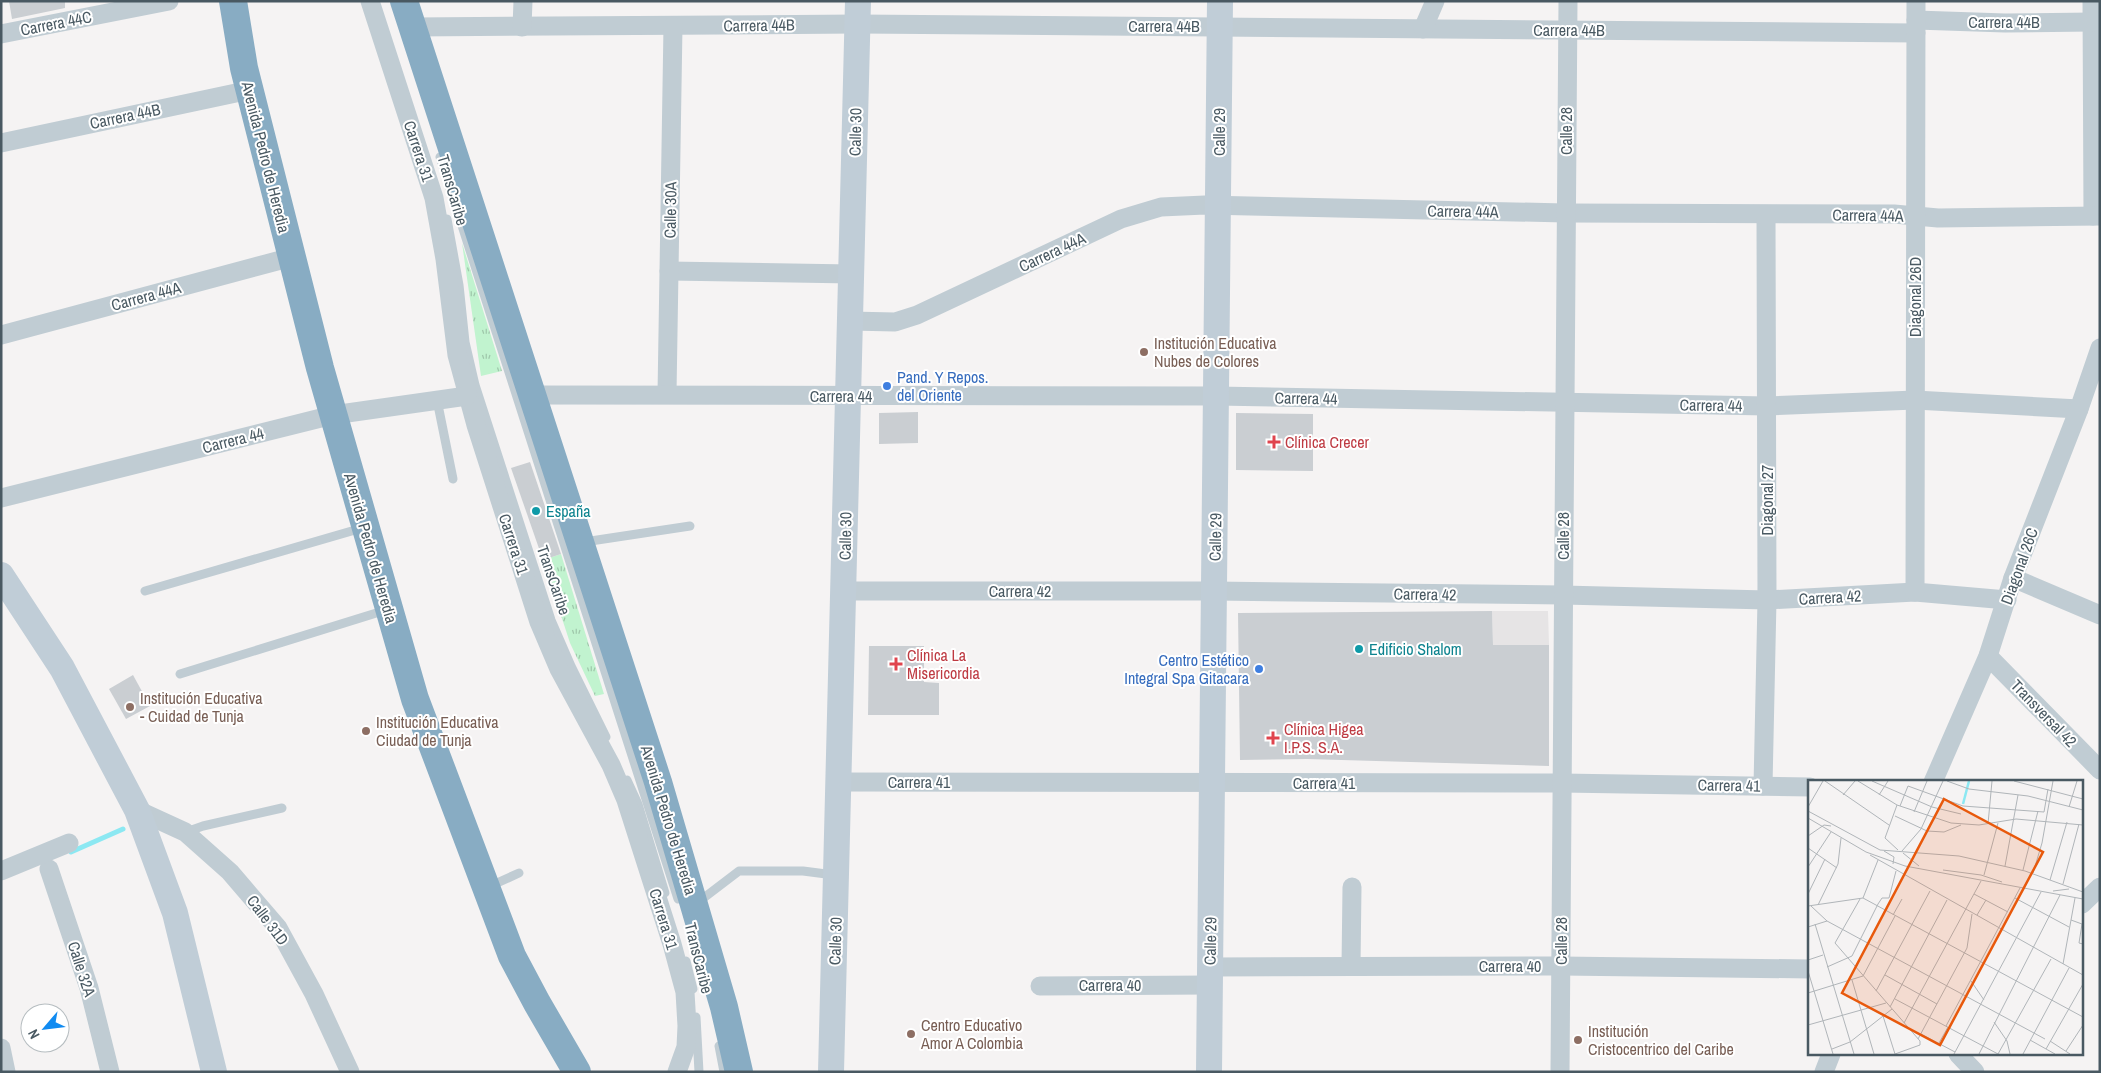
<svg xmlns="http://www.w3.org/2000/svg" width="2101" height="1073" viewBox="0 0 2101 1073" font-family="'Archivo Narrow',sans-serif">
	<defs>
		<pattern id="grass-tufts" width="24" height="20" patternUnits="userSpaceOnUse" patternTransform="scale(1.25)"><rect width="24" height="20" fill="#c1f3cf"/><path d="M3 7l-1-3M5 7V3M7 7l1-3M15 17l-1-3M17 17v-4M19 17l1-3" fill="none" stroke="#9fc8ab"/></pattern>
	</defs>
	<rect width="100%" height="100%" fill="#f5f3f3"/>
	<path fill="#e6e4e5" d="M 1492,611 L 1548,611 L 1549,645 L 1493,645 Z"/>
	<g fill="url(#grass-tufts)">
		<path d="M 462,243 L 502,371 L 481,376 Z"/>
		<path d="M 561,554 L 604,694 L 595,696 L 570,643 L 543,560 Z"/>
	</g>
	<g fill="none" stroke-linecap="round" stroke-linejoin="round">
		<path stroke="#8ce8f2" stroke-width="5" d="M 71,852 L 123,829"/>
	</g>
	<g fill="#caced2">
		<path d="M 9,1 L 65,1 L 65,8 L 12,19 Z"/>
		<path d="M 918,412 L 918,443 L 879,444 L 879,413 Z"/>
		<path d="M 1236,413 L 1313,414 L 1313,471 L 1236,470 Z"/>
		<path d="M 530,462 L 561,554 L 543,560 L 511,468 Z"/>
		<path d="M 1492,611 L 1493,645 L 1549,645 L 1549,766 L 1307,759 L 1240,760 L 1238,613 Z"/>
		<path d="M 869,646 L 924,646 L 924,682 L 939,683 L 939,715 L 868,715 Z"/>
		<path d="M 133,675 L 150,706 L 126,719 L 109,689 Z"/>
	</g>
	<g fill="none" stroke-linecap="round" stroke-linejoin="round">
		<g stroke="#c0ccd3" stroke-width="9">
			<path d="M 440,157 L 678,899"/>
			<path d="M 447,219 L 459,285 L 465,342 L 475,385 L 551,620 L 571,666 L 606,737"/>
			<path d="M 437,400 L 453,479"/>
			<path d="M 584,542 L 690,526"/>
			<path d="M 145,591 L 362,528"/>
			<path d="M 180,674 L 386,610"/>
			<path d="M 627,780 L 638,804 L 665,893"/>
			<path d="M 186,832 L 203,826 L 282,808"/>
			<path d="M 488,887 L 519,873"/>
			<path d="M 697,903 L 739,871 L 803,871 L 834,875"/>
			<path d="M 686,961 L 693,989"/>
			<path d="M 696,1017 L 699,1072"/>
			<path d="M 719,1046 L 724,1072"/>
		</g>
		<g stroke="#c0ccd3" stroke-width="19">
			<path d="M 370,1 L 434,198 L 445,259 L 457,355 L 476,425 L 539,622 L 559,669 L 611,765 L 626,800 L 672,944 L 685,992 L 687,1026 L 686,1047 L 677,1072"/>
			<path d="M 2092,1 L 2093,216"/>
			<path d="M 1916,20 L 2005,23 L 2092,22"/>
			<path d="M 413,27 L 858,24 L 1916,33"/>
			<path d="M 522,27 L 523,1"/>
			<path d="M 1423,29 L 1435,1"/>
			<path d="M 1,34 L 169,1"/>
			<path d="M 1,143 L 250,90"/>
			<path d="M 669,271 L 852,274"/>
			<path d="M 850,321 L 895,322 L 917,315 L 1121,219 L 1161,207 L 1205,205 L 1565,213 L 1894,214 L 1938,218 L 2100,216"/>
			<path d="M 1,335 L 292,257"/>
			<path d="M 667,394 L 673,26"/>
			<path d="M 533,395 L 1216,396 L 1767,406 L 1915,400 L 2079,409"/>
			<path d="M 1,498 L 333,415 L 467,396"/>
			<path d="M 2013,578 L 2100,615"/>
			<path d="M 843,591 L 1214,591 L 1563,595 L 1767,600 L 1915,592 L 2007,600"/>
			<path d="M 1915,592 L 1916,1"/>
			<path d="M 1988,656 L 2100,770"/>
			<path d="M 839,782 L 1562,783 L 1810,787"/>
			<path d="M 1933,782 L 1988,656 L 2013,578 L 2079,409 L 2100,348"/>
			<path d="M 1763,786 L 1767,600 L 1766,215"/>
			<path d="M 137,810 L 185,832 L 230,872 L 278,928 L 314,994 L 350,1072"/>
			<path d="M 49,869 L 89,988 L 110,1072"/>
			<path d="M 1,871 L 69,843"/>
			<path d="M 2082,904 L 2100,887"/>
			<path d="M 1351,966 L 1352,887"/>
			<path d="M 1210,967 L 1561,966 L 1810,969"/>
			<path d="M 1040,986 L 1210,985"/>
			<path d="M 1,1048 L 6,1072"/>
			<path d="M 1958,1054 L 1975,1072"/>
			<path d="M 1560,1072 L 1568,1"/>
			<path d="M 1824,1072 L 1831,1054"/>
		</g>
		<g stroke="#c0cdd7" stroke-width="26">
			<path d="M 1,575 L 62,668 L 137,810 L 175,913 L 214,1072"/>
			<path d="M 831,1072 L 858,1"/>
			<path d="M 1209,1072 L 1220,1"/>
		</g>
		<g stroke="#88acc3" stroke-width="28">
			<path d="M 233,1 L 244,68 L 320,368 L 415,699 L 512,956 L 537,1003 L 577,1072"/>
			<path d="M 404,1 L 658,782 L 724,1007 L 739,1072"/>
		</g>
	</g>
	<g fill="#8d6e63" stroke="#fff" stroke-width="2">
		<circle cx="1144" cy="352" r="5"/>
		<circle cx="130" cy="707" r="5"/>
		<circle cx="366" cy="731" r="5"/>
		<circle cx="911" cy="1034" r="5"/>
		<circle cx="1578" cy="1040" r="5"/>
	</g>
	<g fill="#3f7fe0" stroke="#fff" stroke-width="2">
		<circle cx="887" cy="386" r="5"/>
		<circle cx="1259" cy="669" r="5"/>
	</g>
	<g fill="#e0444e" stroke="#fff" stroke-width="2">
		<path d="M1271.5 434.5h5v5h5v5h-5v5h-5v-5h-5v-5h5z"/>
		<path d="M893.5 656.5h5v5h5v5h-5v5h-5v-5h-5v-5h5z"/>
		<path d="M1270.5 730.5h5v5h5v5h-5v5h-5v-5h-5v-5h5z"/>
	</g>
	<g fill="#0f9aa8" stroke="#fff" stroke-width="2">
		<circle cx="536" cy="511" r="5"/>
		<circle cx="1359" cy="649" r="5"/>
	</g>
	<g text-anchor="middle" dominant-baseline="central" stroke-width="4" stroke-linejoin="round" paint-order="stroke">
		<g font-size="16" fill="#495962" stroke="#fff">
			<text x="2004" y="22">Carrera 44B</text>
			<text transform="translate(56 23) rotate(-11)">Carrera 44C</text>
			<text transform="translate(759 25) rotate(-1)">Carrera 44B</text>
			<text x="1164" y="26">Carrera 44B</text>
			<text x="1569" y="30">Carrera 44B</text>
			<text transform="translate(125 116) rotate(-12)">Carrera 44B</text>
			<text transform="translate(1566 131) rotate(-90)">Calle 28</text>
			<text transform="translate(855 132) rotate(-89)">Calle 30</text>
			<text transform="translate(1219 132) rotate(-90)">Calle 29</text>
			<text transform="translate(419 151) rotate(72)">Carrera 31</text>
			<text transform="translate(266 157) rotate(76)">Avenida Pedro de Heredia</text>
			<text transform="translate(453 190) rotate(74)">TransCaribe</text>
			<text transform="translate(670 210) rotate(-89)">Calle 30A</text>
			<text transform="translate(1463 211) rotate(1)">Carrera 44A</text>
			<text transform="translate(1868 215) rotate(1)">Carrera 44A</text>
			<text transform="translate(1052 252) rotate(-25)">Carrera 44A</text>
			<text transform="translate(146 296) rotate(-15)">Carrera 44A</text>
			<text transform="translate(1915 297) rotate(-90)">Diagonal 26D</text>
			<text x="841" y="396">Carrera 44</text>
			<text transform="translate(1306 398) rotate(1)">Carrera 44</text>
			<text transform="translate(1711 405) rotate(1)">Carrera 44</text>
			<text transform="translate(233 440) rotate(-14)">Carrera 44</text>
			<text transform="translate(1767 500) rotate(-90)">Diagonal 27</text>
			<text transform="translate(845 536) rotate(-89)">Calle 30</text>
			<text transform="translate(1563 536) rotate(-90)">Calle 28</text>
			<text transform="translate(1215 537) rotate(-89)">Calle 29</text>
			<text transform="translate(514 544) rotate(72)">Carrera 31</text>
			<text transform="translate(371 548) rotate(74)">Avenida Pedro de Heredia</text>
			<text transform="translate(2019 566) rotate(-70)">Diagonal 26C</text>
			<text transform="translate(554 580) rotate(71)">TransCaribe</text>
			<text x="1020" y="591">Carrera 42</text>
			<text transform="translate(1425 594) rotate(1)">Carrera 42</text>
			<text transform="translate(1830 597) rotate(-3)">Carrera 42</text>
			<text transform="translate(2044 713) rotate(46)">Transversal 42</text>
			<text x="919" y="782">Carrera 41</text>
			<text x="1324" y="783">Carrera 41</text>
			<text transform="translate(1729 785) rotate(1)">Carrera 41</text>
			<text transform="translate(669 820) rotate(73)">Avenida Pedro de Heredia</text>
			<text transform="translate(664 919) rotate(73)">Carrera 31</text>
			<text transform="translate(268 920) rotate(53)">Calle 31D</text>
			<text transform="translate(835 941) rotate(-88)">Calle 30</text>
			<text transform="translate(1210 941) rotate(-89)">Calle 29</text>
			<text transform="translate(1561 941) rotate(-90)">Calle 28</text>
			<text transform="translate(699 958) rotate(76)">TransCaribe</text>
			<text x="1510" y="966">Carrera 40</text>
			<text transform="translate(82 969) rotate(72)">Calle 32A</text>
			<text x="1110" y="985">Carrera 40</text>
		</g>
		<g font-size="16" fill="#785e54" stroke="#fff" text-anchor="start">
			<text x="1154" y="343">Institución Educativa<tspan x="1154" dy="18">Nubes de Colores</tspan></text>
			<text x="140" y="698">Institución Educativa<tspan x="140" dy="18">- Cuidad de Tunja</tspan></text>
			<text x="376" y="722">Institución Educativa<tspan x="376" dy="18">Ciudad de Tunja</tspan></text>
			<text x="921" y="1025">Centro Educativo<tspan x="921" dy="18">Amor A Colombia</tspan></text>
			<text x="1588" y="1031">Institución<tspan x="1588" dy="18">Cristocentrico del Caribe</tspan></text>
		</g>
		<g font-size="16" fill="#366cbe" stroke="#fff" text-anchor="start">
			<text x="897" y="377">Pand. Y Repos.<tspan x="897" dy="18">del Oriente</tspan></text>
			<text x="1249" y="660" text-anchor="end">Centro Estético<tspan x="1249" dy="18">Integral Spa Gitacara</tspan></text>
		</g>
		<g font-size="16" fill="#be3a42" stroke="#fff" text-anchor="start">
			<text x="1285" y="442">Clínica Crecer</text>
			<text x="907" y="655">Clínica La<tspan x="907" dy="18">Misericordia</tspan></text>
			<text x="1284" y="729">Clínica Higea<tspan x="1284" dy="18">I.P.S. S.A.</tspan></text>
		</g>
		<g font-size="16" fill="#0d838f" stroke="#fff" text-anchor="start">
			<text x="546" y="511">España</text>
			<text x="1369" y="649">Edificio Shalom</text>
		</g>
	</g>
	<g transform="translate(1808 780)">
		<rect width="275" height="275" fill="#f5f3f3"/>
		<path fill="none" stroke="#8ce8f2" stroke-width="2.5" d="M 155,24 L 161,1"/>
		<path fill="none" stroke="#b0b5b9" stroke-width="1" d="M 17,1 L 81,45M 50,1 L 89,25 L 143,43 L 171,45 L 208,39 L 275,45M 64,1 L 124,27 L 153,34M 139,1 L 161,9 L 220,16 L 275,30M 206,1 L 275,19M 35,15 L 47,1M 71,15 L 80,1M 89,25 L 77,58 L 90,70M 92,26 L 100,6 L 155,26 L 236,32 L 240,9M 0,27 L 15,1M 261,27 L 269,1M 0,31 L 72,70 L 151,76 L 217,91 L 275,112M 106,32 L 119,1M 87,36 L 119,51 L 136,52 L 153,45M 0,38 L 58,72 L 97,86 L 275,119M 180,44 L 184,1M 0,56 L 16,45 L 23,46M 0,68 L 29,88M 76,71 L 86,77 L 85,84M 94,71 L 113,49 L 135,1M 95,73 L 111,86M 62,75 L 275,195M 197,86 L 210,15M 0,87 L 23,52M 135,90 L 173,95 L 194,102M 215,90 L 230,31M 225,93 L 234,63 L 245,1M 176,95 L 190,43M 242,100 L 259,42M 255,104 L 271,44M 245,111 L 261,109M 0,114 L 17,79M 166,114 L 200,132M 55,118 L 275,237M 55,118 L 70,80M 207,118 L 261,147M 10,125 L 30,84 L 33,58M 0,126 L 55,118M 3,126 L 19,141 L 237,259M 85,135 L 94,119M 169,135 L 178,120M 263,140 L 274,144 L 271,163 L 275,164M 7,144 L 46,274M 0,147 L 19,141M 27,163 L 112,261 L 112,265 L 87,274M 27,163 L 52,119M 0,180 L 15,175M 255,184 L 267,118M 19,187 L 44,176 L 70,124 L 74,118 L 81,118 L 88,91M 0,191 L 25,274M 77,195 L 129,224M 44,200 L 66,274M 163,201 L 176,220M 68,211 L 122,111M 0,213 L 55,196 L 87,136M 87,219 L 190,274M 82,227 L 139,120M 75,236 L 87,274M 186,242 L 199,261 L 202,274M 96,243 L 173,101M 0,245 L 78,223M 138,246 L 212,108M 113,254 L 147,272M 110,259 L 159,168 L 164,134M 222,260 L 247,274M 242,261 L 262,274M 131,263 L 140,247M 24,269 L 42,262 L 84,229M 238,269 L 275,204M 258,271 L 275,245M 146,274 L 233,112M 171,274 L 252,115M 190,274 L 243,179M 215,274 L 261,188"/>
		<path fill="#e8590c" fill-opacity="0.15" stroke="#e8590c" stroke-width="2.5" d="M 136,19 L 235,72 L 132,265 L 34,213 Z"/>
		<rect width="275" height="275" fill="none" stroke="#495962" stroke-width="2.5"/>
	</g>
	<rect width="2101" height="1073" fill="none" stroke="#495962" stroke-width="5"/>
	<g transform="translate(45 1028) rotate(242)"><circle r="24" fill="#ffffff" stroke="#b6bdc0"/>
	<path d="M0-4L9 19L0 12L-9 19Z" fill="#118bf1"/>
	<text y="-8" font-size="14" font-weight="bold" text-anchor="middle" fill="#495962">N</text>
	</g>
</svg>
